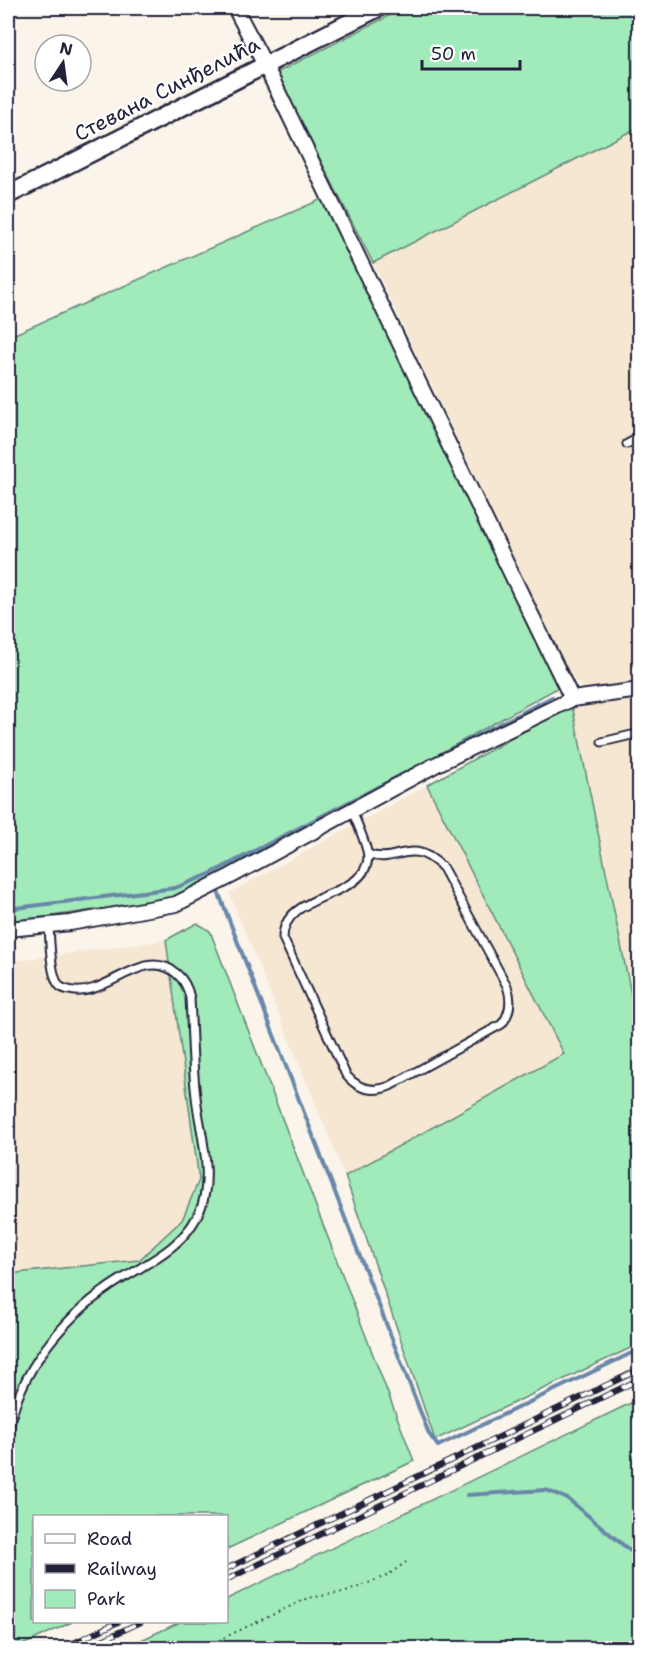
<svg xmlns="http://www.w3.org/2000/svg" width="647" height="1656" viewBox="0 0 647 1656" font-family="'Shantell Sans',sans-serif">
	<rect width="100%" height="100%" fill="#fbf4eb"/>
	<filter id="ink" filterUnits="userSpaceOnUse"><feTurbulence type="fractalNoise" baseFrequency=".0167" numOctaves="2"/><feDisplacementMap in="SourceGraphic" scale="12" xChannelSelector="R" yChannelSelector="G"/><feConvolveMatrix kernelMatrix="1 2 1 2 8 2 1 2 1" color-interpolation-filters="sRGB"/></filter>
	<g filter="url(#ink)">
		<g fill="#f6e7d3">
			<path d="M 639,127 L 639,681 L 618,686 L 582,687 L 570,676 L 373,263 Z"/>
			<path d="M 639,696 L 639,1033 L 572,705 Z"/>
			<path d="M 427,785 L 565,1053 L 345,1176 L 229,893 Z"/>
			<path d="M 166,940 L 199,1180 L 182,1220 L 139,1260 L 8,1274 L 8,1014 L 17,989 L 13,961 Z"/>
		</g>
		<g fill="#a1eab9" stroke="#62867a" stroke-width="1.5">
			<path d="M 404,8 L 639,8 L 639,127 L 373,263 L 276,73 Z"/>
			<path d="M 322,199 L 568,682 L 180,898 L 8,922 L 8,337 Z"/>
			<path d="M 572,705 L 639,1033 L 639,1344 L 435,1440 L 345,1176 L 564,1054 L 427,785 Z"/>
			<path d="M 197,923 L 210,931 L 414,1461 L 227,1549 L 226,1516 L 34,1516 L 34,1622 L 72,1622 L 16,1648 L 8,1648 L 8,1274 L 139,1260 L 182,1220 L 199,1180 L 166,940 Z"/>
			<path d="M 639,1399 L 639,1648 L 124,1648 L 180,1622 L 226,1622 L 227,1599 Z"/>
		</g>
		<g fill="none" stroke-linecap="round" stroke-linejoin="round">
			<g stroke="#6887aa" stroke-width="4">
				<path d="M 210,874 L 552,697"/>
				<path d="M 219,894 L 429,1434 L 438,1446 L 640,1349"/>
				<path d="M 8,909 L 175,888 L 210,874 L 212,877"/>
				<path d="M 467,1495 L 546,1490 L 568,1499 L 640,1559"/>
			</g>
			<defs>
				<g id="service">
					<path d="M 627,444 L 640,437"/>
					<path d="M 602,742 L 640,733"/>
					<path d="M 352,810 C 356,822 368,846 368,858 C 365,900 283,891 283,938 L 346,1075 C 358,1089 373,1093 390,1086 L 502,1024 C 511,1012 512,1000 507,986 L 443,868 C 410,834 396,866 368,854"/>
					<path d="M 8,1461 C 8,1447 8,1434 11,1420 C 25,1362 70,1311 120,1280 C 151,1261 189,1244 202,1205 C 213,1169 200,1133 196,1097 C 192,1064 192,1031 190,998 C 188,988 184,980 177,974 C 143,944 105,1000 69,990 C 65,989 60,988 58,984 C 50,972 50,940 49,925"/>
				</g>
				<g id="minor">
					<path d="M 235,8 L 265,65 L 572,699"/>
					<path d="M 8,929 L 70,923 L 176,904 L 231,876 L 435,765 L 572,699 L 640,690"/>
				</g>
				<path id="tertiary" d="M 8,195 L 378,8"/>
			</defs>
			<use href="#service" stroke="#22223b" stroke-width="11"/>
			<use href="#minor" stroke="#22223b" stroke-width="18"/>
			<use href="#tertiary" stroke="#22223b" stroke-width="21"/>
			<path stroke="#22223b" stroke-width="2" stroke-dasharray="1.5 4.5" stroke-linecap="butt" d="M 202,1648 L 308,1598 L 346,1592 L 388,1575 L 406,1562"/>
			<use href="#service" stroke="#fff" stroke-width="7"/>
			<use href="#minor" stroke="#fff" stroke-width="14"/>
			<use href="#tertiary" stroke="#fff" stroke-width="16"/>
			<defs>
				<g id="rail">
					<path d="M 226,1569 L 640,1369"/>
					<path d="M 226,1580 L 640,1379"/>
					<path d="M 63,1648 L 118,1622"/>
					<path d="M 85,1648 L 141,1622"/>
				</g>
			</defs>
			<use href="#rail" stroke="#22223b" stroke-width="6"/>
			<use href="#rail" stroke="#fff" stroke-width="4" stroke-dasharray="11" stroke-linecap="butt"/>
		</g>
	</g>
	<g text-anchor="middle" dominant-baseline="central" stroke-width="4.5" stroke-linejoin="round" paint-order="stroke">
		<g font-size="21" fill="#22223b" stroke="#fff">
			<text transform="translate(167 89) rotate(-27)">Стевана Синђелића</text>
		</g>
	</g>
	<rect width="647" height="1656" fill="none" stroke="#fff" stroke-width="30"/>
	<rect x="15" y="15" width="617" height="1626" fill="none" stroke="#22223b" stroke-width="2" filter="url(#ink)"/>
	<rect x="33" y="1515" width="195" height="108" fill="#ffffff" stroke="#a7a7b1" stroke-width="1.5"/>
	<rect x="45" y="1534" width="30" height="9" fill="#ffffff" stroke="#a7a7b1" stroke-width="1.5"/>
	<text x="87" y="1545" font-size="18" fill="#22223b">Road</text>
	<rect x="45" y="1564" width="30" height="9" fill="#22223b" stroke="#a7a7b1" stroke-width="1.5"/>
	<text x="87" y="1575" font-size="18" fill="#22223b">Railway</text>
	<rect x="45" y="1590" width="30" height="18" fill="#a1eab9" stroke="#a7a7b1" stroke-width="1.5"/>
	<text x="87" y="1605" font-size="18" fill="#22223b">Park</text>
	<g transform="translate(63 63) rotate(13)"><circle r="28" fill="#ffffff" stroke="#a7a7b1" stroke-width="1.5"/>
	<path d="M0-4.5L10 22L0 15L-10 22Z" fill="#22223b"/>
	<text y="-9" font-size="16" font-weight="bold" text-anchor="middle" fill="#22223b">N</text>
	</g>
	<path d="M422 60v9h98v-9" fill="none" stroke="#22223b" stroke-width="3"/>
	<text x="431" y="60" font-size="18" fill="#22223b" stroke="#ffffff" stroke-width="4.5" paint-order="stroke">50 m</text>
</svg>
